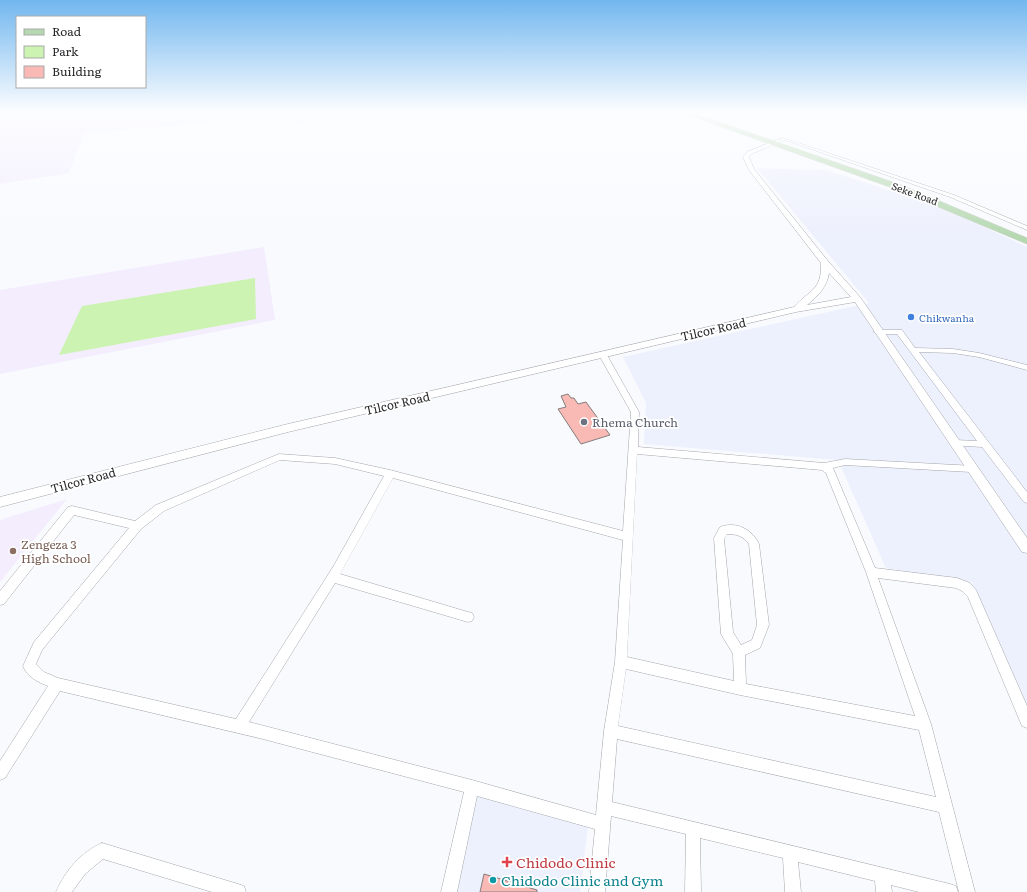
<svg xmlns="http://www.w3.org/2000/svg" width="1027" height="892" viewBox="0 0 1027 892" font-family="Literata,serif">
	<rect width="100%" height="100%" fill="#f8fafe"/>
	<g fill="#edf0fd">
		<path d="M 757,168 L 827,170 L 948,210 L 1027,247 L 1027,708 L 972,582 L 886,568 L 838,460 L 644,444 L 646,403 L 623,357 L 869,303 Z"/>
		<path d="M 479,788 L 589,816 L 580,892 L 457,892 Z"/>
	</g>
	<g fill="#f3edfe">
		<path d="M 0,113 L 371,113 L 294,124 L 287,116 L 84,133 L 69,173 L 0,184 Z"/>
		<path d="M 264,247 L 275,320 L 0,374 L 0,290 Z"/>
		<path d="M 67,499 L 0,582 L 0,520 Z"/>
	</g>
	<path fill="#ccf3b1" d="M 255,278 L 256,319 L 59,355 L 82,306 Z"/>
	<g fill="#f9b9b4" stroke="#837d7c">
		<path d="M 568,394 L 571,398 L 574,398 L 578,404 L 586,402 L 610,435 L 581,444 L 558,409 L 566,407 L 561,396 Z"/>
		<path d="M 484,874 L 537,890 L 537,892 L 480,892 Z"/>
	</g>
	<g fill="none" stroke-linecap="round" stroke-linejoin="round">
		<defs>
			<g id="minor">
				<path d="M 783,138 L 954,195 L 1027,226 L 1027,230 L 950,197 L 785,140 L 779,142 L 777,141 Z"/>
				<path d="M 875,330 L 902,330 L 915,348 L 953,349 L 979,353 L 1027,365 L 1027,370 L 979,357 L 953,353 L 919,352 L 1027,492 L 1027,503 L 1024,502 L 982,447 L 951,445 L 950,443 L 951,441 L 954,440 L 977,441 L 897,334 L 878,334 L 874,332 Z"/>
				<path d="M 600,353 L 606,353 L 607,355 L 639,412 L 638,447 L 824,463 L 845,459 L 974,466 L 976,468 L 974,470 L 971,472 L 845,465 L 833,468 L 875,568 L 957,578 L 970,583 L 976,590 L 1027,706 L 1027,728 L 1022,726 L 968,597 L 962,591 L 956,588 L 878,578 L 931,724 L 975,892 L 959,892 L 939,812 L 617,739 L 612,802 L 950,884 L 956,886 L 958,892 L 919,892 L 891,885 L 892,892 L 876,892 L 875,881 L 798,862 L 801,892 L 785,892 L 783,858 L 700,838 L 701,892 L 685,892 L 686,834 L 611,816 L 605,892 L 589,892 L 595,829 L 477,796 L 457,892 L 441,892 L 464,792 L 263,739 L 60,691 L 5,778 L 0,780 L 0,761 L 48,686 C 38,682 27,677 23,666 L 34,642 L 129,528 L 74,515 L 4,604 L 0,605 L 0,591 L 68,507 L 72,506 L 135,521 L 156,505 L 279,454 L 335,458 L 390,470 L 623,531 L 631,412 L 599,355 ZM 637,454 L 822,470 L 826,473 L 866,572 L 915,716 L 746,684 L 745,655 L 760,648 L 769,625 L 759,544 C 752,529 736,521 720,527 L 714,538 L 721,634 L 733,654 L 734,681 L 627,657 ZM 280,460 L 335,464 L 384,476 L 333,567 L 236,719 L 58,678 L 44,672 L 36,664 L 42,650 L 141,529 L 164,511 ZM 393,478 L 623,540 L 615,662 L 604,731 L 596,815 L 472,780 L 249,722 L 335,583 L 468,622 L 472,621 L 474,617 L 472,613 L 468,612 L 340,574 ZM 727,534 C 737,534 743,536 749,544 L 757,625 L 752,640 L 741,645 L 733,632 L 724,539 ZM 626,669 L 740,695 L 919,730 L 936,797 L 618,726 Z"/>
				<path d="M 102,843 L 238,884 L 244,886 L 246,892 L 212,892 L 103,859 L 85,874 L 72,892 L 56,892 C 65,871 81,852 102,843 Z"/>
			</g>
			<path id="tertiary" d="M 777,140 L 782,141 L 751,154 L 749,157 L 754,169 L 828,261 L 860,297 L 1027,538 L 1027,553 L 1022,552 L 855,302 L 796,312 L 288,432 L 0,507 L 0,497 L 288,424 L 794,307 C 809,290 822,291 821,263 L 749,170 L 743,157 L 747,152 ZM 829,273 L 851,297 L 807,305 C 818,296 827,287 829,273 Z"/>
			<path id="primary" d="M 683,113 L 693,113 L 904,186 L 1027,238 L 1027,244 L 898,190 Z"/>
		</defs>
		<use href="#minor" stroke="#a4a6ab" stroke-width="1"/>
		<use href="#tertiary" stroke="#a4a6ab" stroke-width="1"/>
		<use href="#primary" stroke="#d4d4d5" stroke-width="1"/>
		<use href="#minor" fill="#fff" fill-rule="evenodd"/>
		<use href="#tertiary" fill="#fff" fill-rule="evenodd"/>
		<use href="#primary" fill="#b5d8b0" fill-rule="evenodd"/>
	</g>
	<linearGradient id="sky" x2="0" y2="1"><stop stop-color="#72b7ef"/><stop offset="0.47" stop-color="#fcfdff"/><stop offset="1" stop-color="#fcfdff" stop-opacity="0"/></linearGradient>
	<rect width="1027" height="238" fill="url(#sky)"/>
	<circle fill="#3f7fe0" stroke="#fff" stroke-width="1.5" cx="911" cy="317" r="4"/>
	<circle fill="#6b7280" stroke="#fff" stroke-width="1.5" cx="584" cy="422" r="4"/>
	<circle fill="#8d6e63" stroke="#fff" stroke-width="1.5" cx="13" cy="551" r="4"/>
	<path fill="#e0444e" stroke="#fff" stroke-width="1.5" d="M505 856h4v4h4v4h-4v4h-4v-4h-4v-4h4z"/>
	<circle fill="#0f9aa8" stroke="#fff" stroke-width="1.5" cx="493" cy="880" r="4"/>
	<g text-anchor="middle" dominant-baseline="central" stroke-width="3.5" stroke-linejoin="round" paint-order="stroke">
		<g font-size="10" fill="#28282b" stroke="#fff">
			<text transform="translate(915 193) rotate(20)">Seke Road</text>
		</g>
		<g font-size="10" fill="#366cbe" stroke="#fff" text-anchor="start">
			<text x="919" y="317">Chikwanha</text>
		</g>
		<g font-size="12" fill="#28282b" stroke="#fff">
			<text transform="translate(713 329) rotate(-13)">Tilcor Road</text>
			<text transform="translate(397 403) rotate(-13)">Tilcor Road</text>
			<text transform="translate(83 480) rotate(-15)">Tilcor Road</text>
		</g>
		<g font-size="12" fill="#5b616d" stroke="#fff" text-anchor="start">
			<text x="592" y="422">Rhema Church</text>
		</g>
		<g font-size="12" fill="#785e54" stroke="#fff" text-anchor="start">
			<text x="21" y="544">Zengeza 3<tspan x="21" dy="14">High School</tspan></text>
		</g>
		<g font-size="14" fill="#be3a42" stroke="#fff" text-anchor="start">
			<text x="516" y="862">Chidodo Clinic</text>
		</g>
		<g font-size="14" fill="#0d838f" stroke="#fff" text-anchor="start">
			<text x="501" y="880">Chidodo Clinic and Gym</text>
		</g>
	</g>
	<rect x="16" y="16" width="130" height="72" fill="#ffffff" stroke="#a9a9aa"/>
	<rect x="24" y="29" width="20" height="6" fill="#b5d8b0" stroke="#a9a9aa"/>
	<text x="52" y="36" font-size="12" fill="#28282b">Road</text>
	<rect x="24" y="46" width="20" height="12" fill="#ccf3b1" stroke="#a9a9aa"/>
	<text x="52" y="56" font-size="12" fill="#28282b">Park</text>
	<rect x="24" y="66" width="20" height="12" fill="#f9b9b4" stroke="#a9a9aa"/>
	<text x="52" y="76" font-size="12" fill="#28282b">Building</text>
</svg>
